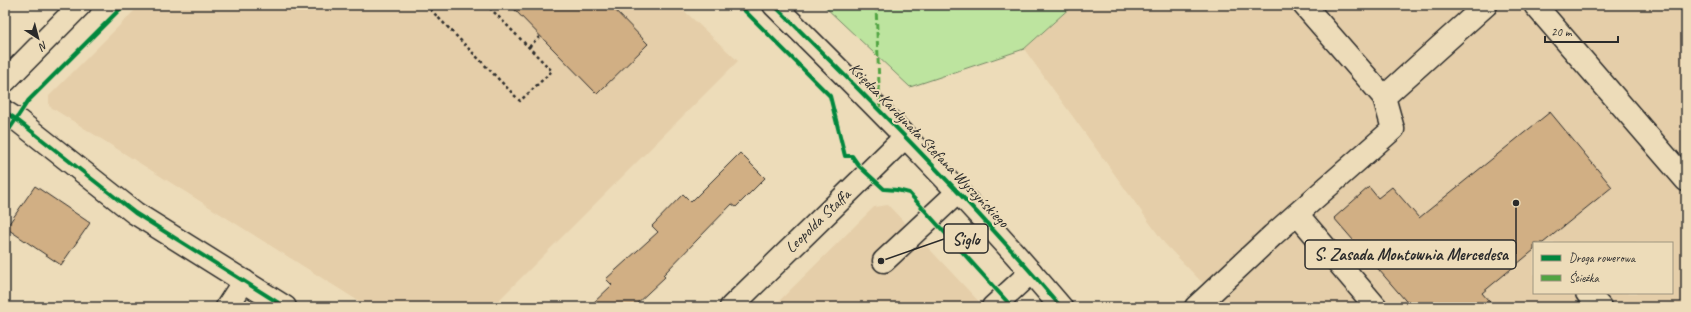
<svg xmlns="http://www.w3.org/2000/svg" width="1691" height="312" viewBox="0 0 1691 312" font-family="Caveat,sans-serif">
	<rect width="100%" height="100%" fill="#eddcb9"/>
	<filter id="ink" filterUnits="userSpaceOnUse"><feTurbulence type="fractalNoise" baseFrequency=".025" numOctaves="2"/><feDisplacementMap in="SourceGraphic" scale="8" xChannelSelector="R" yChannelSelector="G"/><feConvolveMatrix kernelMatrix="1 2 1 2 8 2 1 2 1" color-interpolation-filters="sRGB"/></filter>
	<g filter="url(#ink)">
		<g fill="#e5cea9" fill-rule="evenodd">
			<path d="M 140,5 L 678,5 L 738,61 L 492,307 L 368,307 L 49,106 L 49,96 Z"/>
			<path d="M 1073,5 L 1686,5 L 1686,307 L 1217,307 L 1220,301 L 1165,244 L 1024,49 ZM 1534,243 L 1672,243 L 1672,293 L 1534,293 Z"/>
			<path d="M 888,205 L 984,307 L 773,307 L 874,207 Z"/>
		</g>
		<path fill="#bde49f" stroke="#748865" d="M 823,5 L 1073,5 L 1024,49 L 910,87 Z"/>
		<g fill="#d1af84" stroke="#2b2b2b">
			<path d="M 510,5 L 610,5 L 648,44 L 597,94 Z"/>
			<path d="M 1550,112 L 1612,187 L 1543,243 L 1534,243 L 1534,250 L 1482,293 L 1494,307 L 1411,307 L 1334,218 L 1369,187 L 1378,198 L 1392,187 L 1419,218 Z"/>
			<path d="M 740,153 L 765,178 L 736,207 L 732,204 L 663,275 L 665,277 L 633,307 L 589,307 L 612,285 L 606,279 L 658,232 L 652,226 L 683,194 L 691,202 Z"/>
			<path d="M 35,186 L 90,223 L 61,265 L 6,228 Z"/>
		</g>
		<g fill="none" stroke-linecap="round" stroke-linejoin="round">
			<defs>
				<g id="minor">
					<path d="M 774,5 C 873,103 971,201 1061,307"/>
					<path d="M 1304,5 L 1384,97"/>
					<path d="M 1535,5 L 1686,180"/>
					<path d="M 5,81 L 80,5"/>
					<path d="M 5,112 L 16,119 L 135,213 L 285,307"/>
					<path d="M 1297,214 L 1376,307"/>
					<path d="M 884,261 L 958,192"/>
					<path d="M 1587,293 L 1600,307"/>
					<path d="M 227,307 L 244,281"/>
					<path d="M 731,307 L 906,136"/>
					<path d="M 993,307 L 1031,272"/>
					<path d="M 1196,307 L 1273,235 L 1393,129 L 1384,97 L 1486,5"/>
				</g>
			</defs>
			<use href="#minor" stroke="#2b2b2b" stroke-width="25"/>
			<g stroke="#2b2b2b" stroke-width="2.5" stroke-dasharray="3 3" stroke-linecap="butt">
				<path d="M 426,5 L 520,101 L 552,71 L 487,5"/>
				<path d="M 529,47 L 540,36"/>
			</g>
			<use href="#minor" stroke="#eddcb9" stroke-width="22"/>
			<path stroke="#51a443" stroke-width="3" stroke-dasharray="6 3" stroke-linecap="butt" d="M 876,5 L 880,111"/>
			<defs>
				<g id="cycleway">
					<path d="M 739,5 L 830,96 L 845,156 L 852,156 L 859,166 L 884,189 L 897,190 L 909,193 L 1012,307"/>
					<path d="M 774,5 C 873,103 971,201 1061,307"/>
					<path d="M 5,112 L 16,119 L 135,213 L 285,307"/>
					<path d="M 5,136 L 28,101 L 124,5"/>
				</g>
			</defs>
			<use href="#cycleway" stroke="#eddcb9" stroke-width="6"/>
			<use href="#cycleway" stroke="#00873e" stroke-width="4"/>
		</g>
	</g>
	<g text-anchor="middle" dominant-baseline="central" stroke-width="4" stroke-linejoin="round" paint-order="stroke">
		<g font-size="16" fill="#2b2b2b" stroke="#eddcb9">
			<text transform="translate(929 145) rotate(46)">Księdza Kardynała Stefana Wyszyńskiego</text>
			<text transform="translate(818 221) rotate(-44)">Leopolda Staffa</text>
		</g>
	</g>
	<path fill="none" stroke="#2b2b2b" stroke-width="1.5" d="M881 261L944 239M1516 203L1516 254"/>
	<g fill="#2b2b2b" stroke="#eddcb9" stroke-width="1.5">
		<circle cx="881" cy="261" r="4"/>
		<circle cx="1516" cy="203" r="4"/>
	</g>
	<g fill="#eddcb9" stroke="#2b2b2b" stroke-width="1.5">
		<rect x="944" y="224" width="44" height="29" rx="4"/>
		<rect x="1305" y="240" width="211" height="29" rx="4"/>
	</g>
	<g font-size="17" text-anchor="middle" font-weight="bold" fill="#2b2b2b">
		<text x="966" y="245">Siglo</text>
		<text x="1411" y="260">S. Zasada Montownia Mercedesa</text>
	</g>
	<rect width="1691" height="312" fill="none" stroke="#eddcb9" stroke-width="20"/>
	<rect x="10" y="10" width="1671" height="292" fill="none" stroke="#2b2b2b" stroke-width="1.5" filter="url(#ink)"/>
	<rect x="1533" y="242" width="140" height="52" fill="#eddcb9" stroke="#9f9580"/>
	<rect x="1541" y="255" width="20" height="6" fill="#00873e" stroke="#9f9580"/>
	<text x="1569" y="262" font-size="12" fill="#2b2b2b">Droga rowerowa</text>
	<rect x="1541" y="275" width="20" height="6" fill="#51a443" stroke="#9f9580"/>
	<text x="1569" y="282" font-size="12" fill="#2b2b2b">Ścieżka</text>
	<g transform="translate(38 38) rotate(144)" stroke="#eddcb9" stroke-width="3" paint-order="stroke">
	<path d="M0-3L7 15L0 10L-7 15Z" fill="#2b2b2b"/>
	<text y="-6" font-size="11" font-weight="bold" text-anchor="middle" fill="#2b2b2b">N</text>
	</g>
	<path d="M1545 36v6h73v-6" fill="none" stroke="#2b2b2b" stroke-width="2"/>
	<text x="1551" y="36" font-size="12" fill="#2b2b2b" stroke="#eddcb9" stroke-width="3" paint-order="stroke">20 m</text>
</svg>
